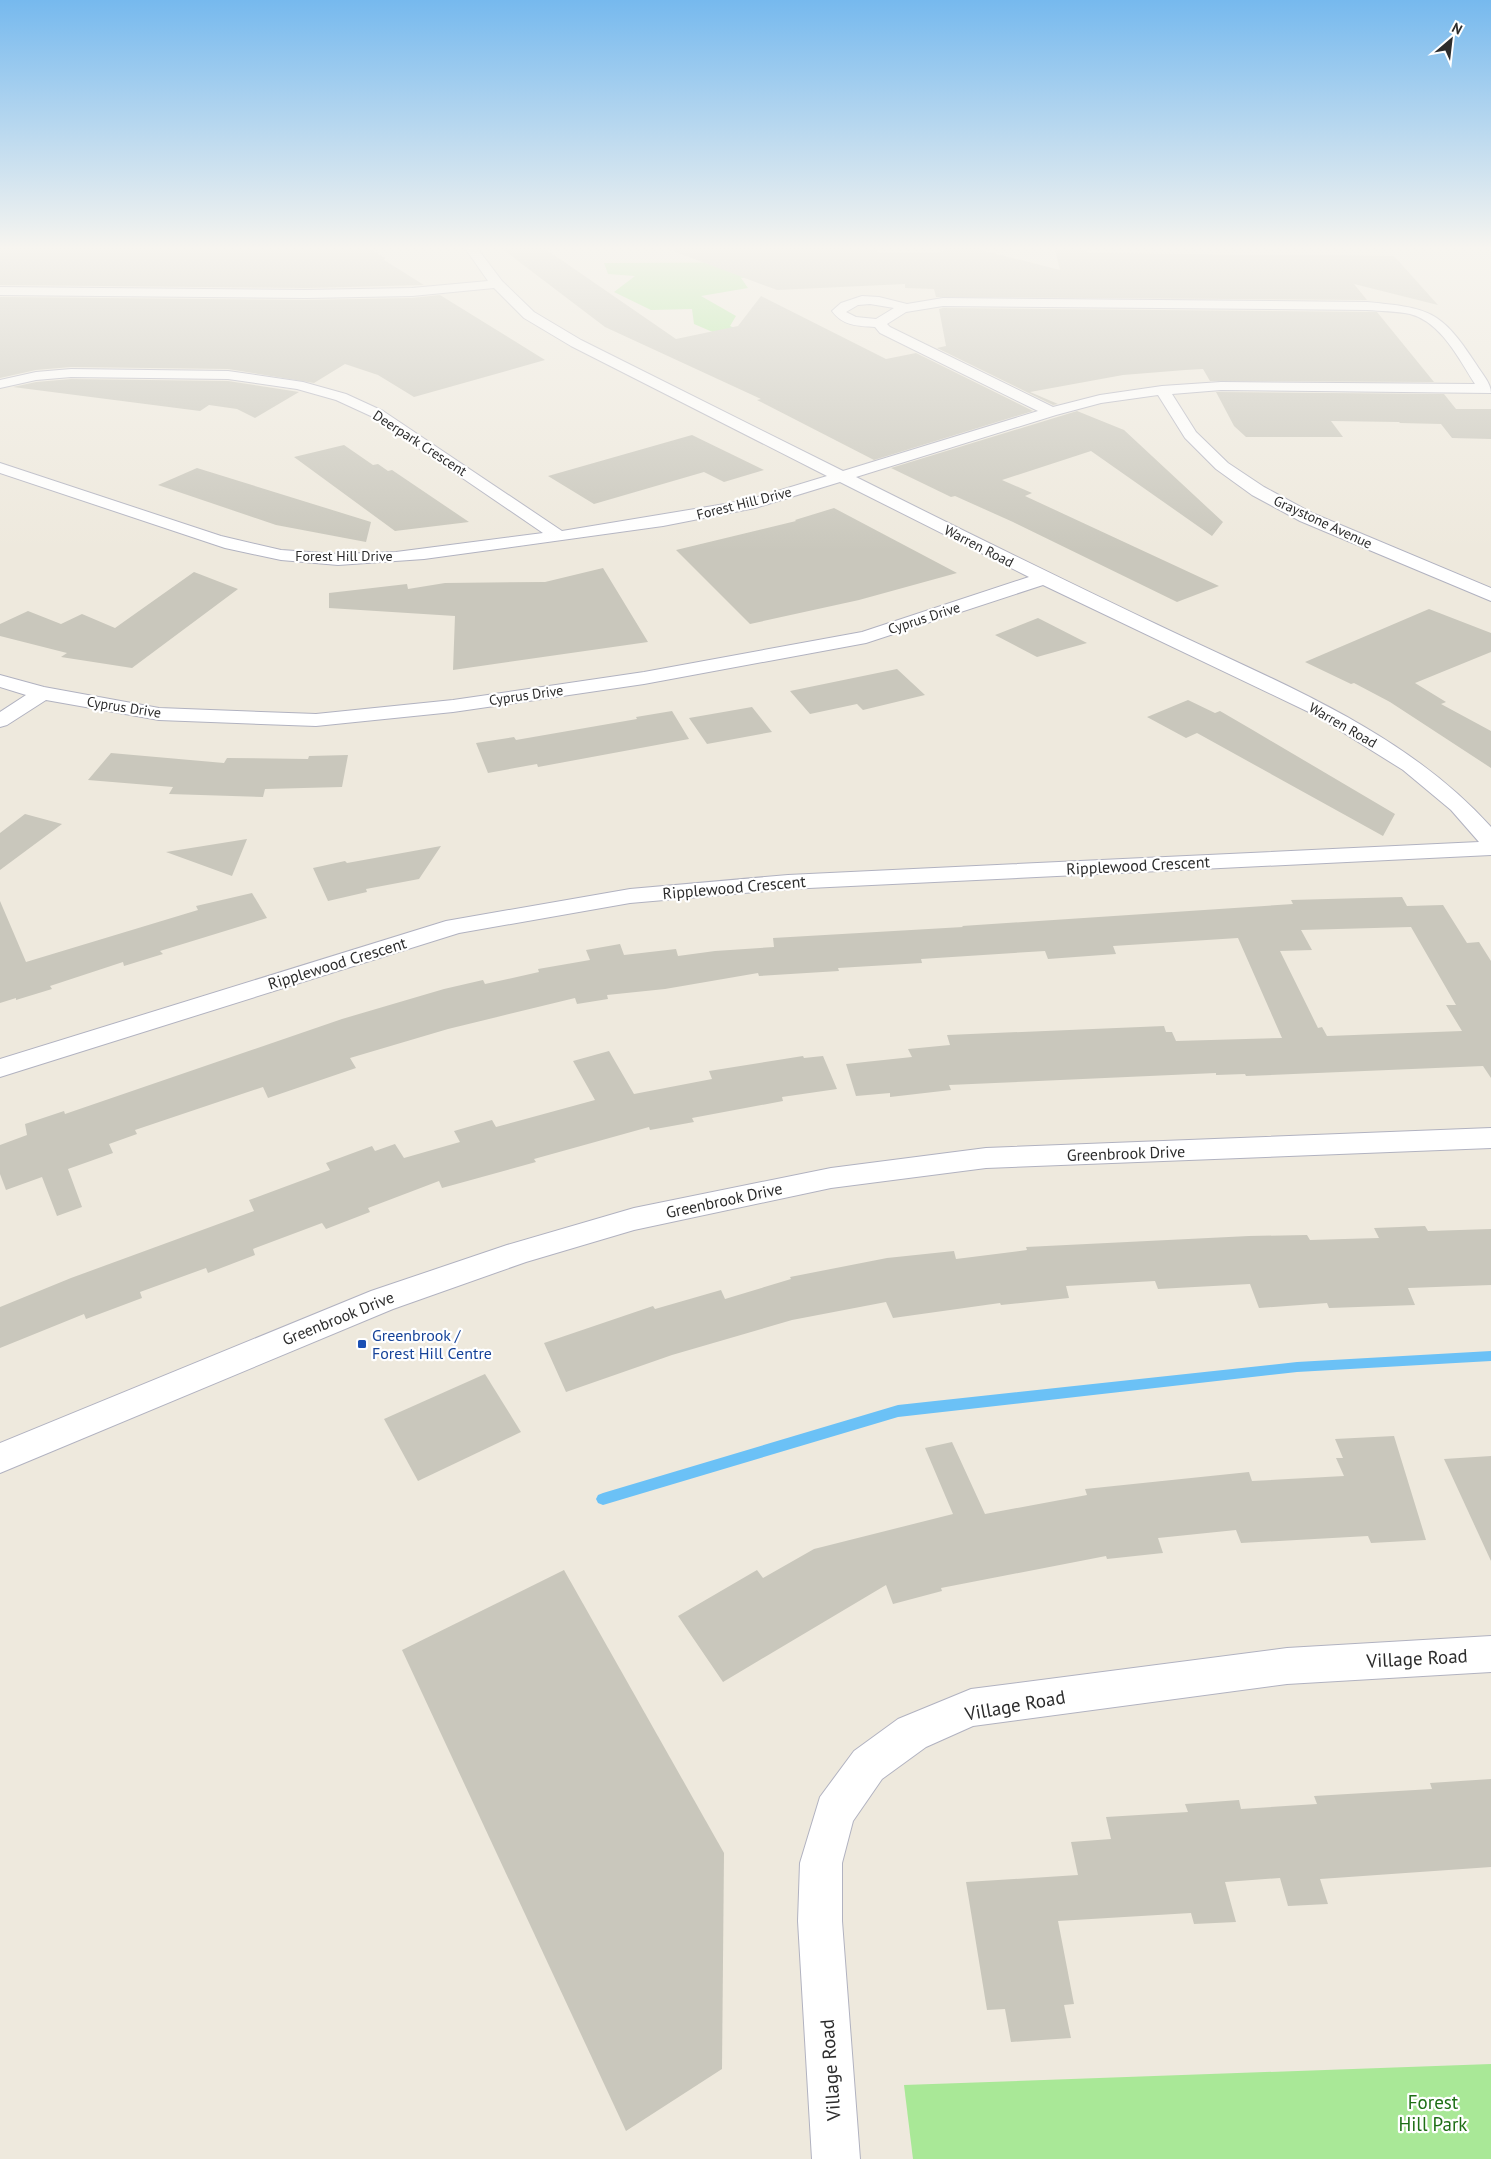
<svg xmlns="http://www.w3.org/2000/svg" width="1491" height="2159" viewBox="0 0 1491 2159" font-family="'PT Sans',sans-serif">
	<rect width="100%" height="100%" fill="#eee9dd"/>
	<g fill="#a9e897">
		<path d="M 804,262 L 815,269 L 741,278 L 748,288 L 701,296 L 736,316 L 730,326 L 756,338 L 743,345 L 694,324 L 692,309 L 651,310 L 614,292 L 635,276 L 608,274 L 604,263 Z"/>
		<path d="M 1491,2064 L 1491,2159 L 913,2159 L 904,2085 Z"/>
	</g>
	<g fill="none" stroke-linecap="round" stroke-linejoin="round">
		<path fill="#6bc1f6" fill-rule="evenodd" d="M 1491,1351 L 1491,1361 L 1297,1372 L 898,1417 L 603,1505 L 598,1503 L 596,1499 L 598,1495 L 603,1493 L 898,1405 L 1297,1362 Z"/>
	</g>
	<g fill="#c9c7bc" fill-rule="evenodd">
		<path d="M 0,248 L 371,249 L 385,258 L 384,260 L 424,285 L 306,288 L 0,285 Z"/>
		<path d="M 501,248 L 544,248 L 676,339 L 738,326 L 761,296 L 886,359 L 916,353 L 1033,411 L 874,460 L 757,400 L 761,399 L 605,327 Z"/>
		<path d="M 674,248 L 837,248 L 877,250 L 877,253 L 937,253 L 951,248 L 973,248 L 1060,270 L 1055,250 L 1086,250 L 1087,253 L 1394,256 L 1438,305 L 1354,284 L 1367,300 L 936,297 L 934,289 L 905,288 L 905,284 L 777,290 L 673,251 Z"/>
		<path d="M 440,295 L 545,360 L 414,397 L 378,375 L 345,364 L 314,383 L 228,369 L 71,367 L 36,370 L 0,378 L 0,297 L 306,300 L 412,298 Z"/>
		<path d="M 943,308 L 1377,312 L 1434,382 L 1210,381 L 1203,369 L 1185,370 L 1123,375 L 1030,392 L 1058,404 L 1053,405 L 937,348 L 946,346 L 939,309 Z"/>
		<path d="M 71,379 L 228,381 L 299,392 L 255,418 L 237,409 L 209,405 L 200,411 L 13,387 L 36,382 Z"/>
		<path d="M 1216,392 L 1444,394 L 1456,409 L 1491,409 L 1491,439 L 1452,438 L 1441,424 L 1400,423 L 1399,422 L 1331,421 L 1343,437 L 1246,437 L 1234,426 Z"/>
		<path d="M 1077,411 L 1124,430 L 1223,522 L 1212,536 L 1091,451 L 1002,480 L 1032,493 L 1025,496 L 1219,586 L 1177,602 L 1013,522 L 955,496 L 951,497 L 891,468 Z"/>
		<path d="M 692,435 L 764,470 L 724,482 L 704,472 L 594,504 L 548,476 Z"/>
		<path d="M 344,445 L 373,465 L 378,464 L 388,471 L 392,470 L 469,522 L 395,531 L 294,457 Z"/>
		<path d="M 197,468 L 371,522 L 366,542 L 276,525 L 158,485 Z"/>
		<path d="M 834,508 L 957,573 L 859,600 L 750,624 L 676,550 L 796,521 L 795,520 Z"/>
		<path d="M 603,568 L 648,642 L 453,670 L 455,616 L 329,608 L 329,593 L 407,584 L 408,589 L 445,583 L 545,582 Z"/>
		<path d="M 194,572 L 238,589 L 132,668 L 61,657 L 67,653 L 0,636 L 0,624 L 28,611 L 61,624 L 82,614 L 115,628 Z"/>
		<path d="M 1429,609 L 1491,633 L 1491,652 L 1415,683 L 1446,702 L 1441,704 L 1491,731 L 1491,768 L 1390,702 L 1354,683 L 1351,684 L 1305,662 Z"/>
		<path d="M 1038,618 L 1087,643 L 1037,657 L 995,635 Z"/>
		<path d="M 897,669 L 925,695 L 863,710 L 857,704 L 810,714 L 790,691 Z"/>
		<path d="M 1188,700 L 1215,713 L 1220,711 L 1251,729 L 1395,814 L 1383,836 L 1197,733 L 1186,738 L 1147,717 Z"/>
		<path d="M 752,707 L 772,732 L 707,744 L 689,718 Z"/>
		<path d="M 672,711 L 689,739 L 538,767 L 537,764 L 488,773 L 476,743 L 514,737 L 516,740 L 637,719 L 636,717 Z"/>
		<path d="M 111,753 L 224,763 L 227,758 L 308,759 L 309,756 L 348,755 L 342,787 L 265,789 L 263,797 L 169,794 L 173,787 L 88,780 Z"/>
		<path d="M 25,814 L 62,824 L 0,870 L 0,833 Z"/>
		<path d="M 247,839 L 232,876 L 166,852 Z"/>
		<path d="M 441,846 L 419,879 L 366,889 L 367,892 L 328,901 L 313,868 L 345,861 L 347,863 Z"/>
		<path d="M 252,893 L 267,918 L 160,951 L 163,954 L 124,966 L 123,962 L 50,986 L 52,989 L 16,1000 L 16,998 L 0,1003 L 0,901 L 26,962 L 198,910 L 196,906 Z"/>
		<path d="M 1402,897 L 1407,906 L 1443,905 L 1467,943 L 1479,942 L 1491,961 L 1491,1078 L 1483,1066 L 1246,1076 L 1245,1074 L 1216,1075 L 1216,1073 L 949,1085 L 951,1090 L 890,1097 L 890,1093 L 856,1096 L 846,1064 L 912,1057 L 908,1049 L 950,1045 L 947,1035 L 1164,1026 L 1166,1032 L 1172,1032 L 1176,1041 L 1282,1038 L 1238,938 L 1113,946 L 1116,954 L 1048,959 L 1045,951 L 921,959 L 922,963 L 838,968 L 839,971 L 759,976 L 758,973 L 665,989 L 607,995 L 608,999 L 577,1004 L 575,998 L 448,1029 L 350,1058 L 356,1068 L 268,1098 L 263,1087 L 135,1130 L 137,1134 L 109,1144 L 113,1153 L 68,1169 L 82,1207 L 57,1216 L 42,1177 L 6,1190 L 0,1174 L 0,1145 L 27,1135 L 25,1124 L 64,1111 L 65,1114 L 342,1019 L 444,989 L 483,980 L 485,984 L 539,972 L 538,969 L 590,960 L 586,950 L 620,944 L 624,955 L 676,949 L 678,956 L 715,951 L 774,947 L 773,938 L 963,927 L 962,926 L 1293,904 L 1291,900 ZM 1411,927 L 1456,1005 L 1446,1005 L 1462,1031 L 1327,1036 L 1322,1027 L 1318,1028 L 1280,951 L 1312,950 L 1301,930 Z"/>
		<path d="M 609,1051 L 634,1094 L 712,1079 L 709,1071 L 803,1056 L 804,1058 L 823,1056 L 837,1089 L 782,1097 L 783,1101 L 692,1118 L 694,1122 L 650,1130 L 649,1127 L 534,1159 L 536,1162 L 442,1188 L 439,1181 L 368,1208 L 370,1212 L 326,1229 L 322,1223 L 253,1249 L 255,1255 L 208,1273 L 206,1268 L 140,1292 L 142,1298 L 86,1319 L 84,1314 L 0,1348 L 0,1307 L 71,1278 L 254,1211 L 249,1200 L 330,1170 L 326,1163 L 372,1146 L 375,1151 L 395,1144 L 404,1158 L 460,1142 L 454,1131 L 492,1120 L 496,1127 L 595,1100 L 573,1061 Z"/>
		<path d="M 1425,1226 L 1428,1231 L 1491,1229 L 1491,1285 L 1408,1288 L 1415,1305 L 1329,1308 L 1327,1303 L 1259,1308 L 1250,1284 L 1158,1289 L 1155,1281 L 1066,1286 L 1069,1298 L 1001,1305 L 1000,1303 L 893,1318 L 886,1302 L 792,1320 L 672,1355 L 566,1392 L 544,1343 L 653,1306 L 655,1309 L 721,1290 L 725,1299 L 791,1279 L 790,1277 L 887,1258 L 954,1251 L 956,1259 L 1027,1250 L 1026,1247 L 1249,1236 L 1307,1235 L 1310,1240 L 1379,1238 L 1374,1228 Z"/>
		<path d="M 485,1374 L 521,1432 L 418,1481 L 384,1419 Z"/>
		<path d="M 1394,1436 L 1426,1540 L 1371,1543 L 1368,1536 L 1241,1543 L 1236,1530 L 1158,1538 L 1163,1553 L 1107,1559 L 1106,1556 L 941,1588 L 942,1591 L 893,1604 L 886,1585 L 723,1682 L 678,1616 L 757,1570 L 763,1578 L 814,1549 L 953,1514 L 925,1448 L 952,1442 L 985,1514 L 1087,1495 L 1085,1489 L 1249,1472 L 1252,1481 L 1344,1476 L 1336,1458 L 1343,1458 L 1335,1439 Z"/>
		<path d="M 1491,1456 L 1491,1561 L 1444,1459 Z"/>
		<path d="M 564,1570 L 724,1853 L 722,2069 L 626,2131 L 402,1650 Z"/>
		<path d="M 1491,1779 L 1491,1867 L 1320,1879 L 1328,1904 L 1288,1906 L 1280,1878 L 1225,1882 L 1236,1922 L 1194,1924 L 1191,1913 L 1058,1921 L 1074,2004 L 1064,2005 L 1071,2038 L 1011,2042 L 1005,2009 L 987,2010 L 966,1882 L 1078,1875 L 1071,1842 L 1111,1839 L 1106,1817 L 1188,1812 L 1185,1804 L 1239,1800 L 1241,1809 L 1317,1804 L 1314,1796 L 1432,1789 L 1430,1783 Z"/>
	</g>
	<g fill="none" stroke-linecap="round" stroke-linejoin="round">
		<defs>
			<g id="minor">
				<path d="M 465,248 L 477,248 L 502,281 L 534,312 L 581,340 L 843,471 L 1038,411 L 880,333 L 875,327 C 858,326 843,326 832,311 L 841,303 L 862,296 L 879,297 L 907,304 L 943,298 L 1367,302 C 1429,308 1441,310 1476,364 C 1482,374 1491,383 1491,393 L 1221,390 L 1172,394 L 1196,432 L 1228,463 L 1264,487 L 1312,513 L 1491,588 L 1491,601 L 1300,521 L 1252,495 L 1216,469 L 1185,438 L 1158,395 L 1101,403 L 1056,415 L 856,477 C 956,527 1057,577 1158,625 C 1274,681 1403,729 1491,827 L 1491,855 L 788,889 L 630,903 L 459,933 L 0,1077 L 0,1059 L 446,921 L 630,889 L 788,875 L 1479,842 L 1451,810 L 1403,770 L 1315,715 L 1043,585 L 866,643 L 644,684 L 453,712 L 316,726 L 159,720 L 46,700 L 7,725 L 0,727 L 0,712 L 26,695 L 0,687 L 0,675 L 44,687 L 159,708 L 316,714 L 453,700 L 644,672 L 862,632 L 1029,577 L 840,482 L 755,508 L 663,526 L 424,559 L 338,565 L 281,560 L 225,548 L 0,473 L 0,463 L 221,536 L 281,550 L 338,554 L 396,552 L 543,533 L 373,417 L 336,400 L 297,389 L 228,379 L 71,377 L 36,380 L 0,388 L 0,380 L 36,372 L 71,369 L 228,371 L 303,382 L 346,394 L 383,411 L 562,531 L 725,504 L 751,499 L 827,476 L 571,346 L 524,318 L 494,288 L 412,296 L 306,298 L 0,295 L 0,287 L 306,290 L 412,288 L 488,281 ZM 870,304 L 894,308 L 876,319 L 856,317 L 846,312 L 858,305 ZM 943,306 L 1367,310 C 1381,311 1396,311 1410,314 C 1441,322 1459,359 1475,384 L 1221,382 L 1162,386 L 1100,395 L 1053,407 L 890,327 L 887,324 L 906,312 Z"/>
				<path d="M 1491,1636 L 1491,1672 L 1287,1684 L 973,1726 L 926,1747 L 882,1779 L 853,1821 L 842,1863 L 842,1921 L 860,2159 L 812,2159 L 798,1921 L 800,1863 L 820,1797 L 854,1751 L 898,1719 L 971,1689 L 1287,1648 Z"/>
			</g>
			<path id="tertiary" d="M 1491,1128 L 1491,1148 L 986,1168 L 831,1188 L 634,1230 L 526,1262 L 393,1309 L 0,1473 L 0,1443 L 371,1291 L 507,1245 L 634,1208 L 831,1168 L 986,1148 Z"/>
		</defs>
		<use href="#minor" stroke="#b1b2c0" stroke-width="2"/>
		<use href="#tertiary" stroke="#b1b2c0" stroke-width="2"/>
		<use href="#minor" fill="#fff" fill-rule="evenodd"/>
		<use href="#tertiary" fill="#fff" fill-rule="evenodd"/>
	</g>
	<linearGradient id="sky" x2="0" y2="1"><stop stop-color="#76b9ee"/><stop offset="0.45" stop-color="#f7f5f0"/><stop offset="1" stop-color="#f7f5f0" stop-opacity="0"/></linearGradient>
	<rect width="1491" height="551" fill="url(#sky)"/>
	<rect fill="#1a4fb4" stroke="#fff" stroke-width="2" x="357" y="1339" width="10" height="10" rx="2.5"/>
	<g text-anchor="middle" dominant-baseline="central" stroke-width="4.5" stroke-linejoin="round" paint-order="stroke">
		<g font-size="14" fill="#2c2c2c" stroke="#fff">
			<text transform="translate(420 443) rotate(33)">Deerpark Crescent</text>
			<text transform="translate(744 503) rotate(-14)">Forest Hill Drive</text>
			<text transform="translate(1323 522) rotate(25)">Graystone Avenue</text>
			<text transform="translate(979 546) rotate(27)">Warren Road</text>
			<text x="344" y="556">Forest Hill Drive</text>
			<text transform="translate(924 618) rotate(-18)">Cyprus Drive</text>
			<text transform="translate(526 695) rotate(-8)">Cyprus Drive</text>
			<text transform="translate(124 707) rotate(9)">Cyprus Drive</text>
			<text transform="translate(1343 725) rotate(30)">Warren Road</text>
		</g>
		<g font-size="16" fill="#2c2c2c" stroke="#fff">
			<text transform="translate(1138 865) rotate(-3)">Ripplewood Crescent</text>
			<text transform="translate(734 887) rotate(-5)">Ripplewood Crescent</text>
			<text transform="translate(337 963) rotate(-17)">Ripplewood Crescent</text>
			<text transform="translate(1126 1153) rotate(-2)">Greenbrook Drive</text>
			<text transform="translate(724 1200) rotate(-12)">Greenbrook Drive</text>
			<text transform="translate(338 1318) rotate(-22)">Greenbrook Drive</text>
		</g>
		<g font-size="16" fill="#164399" stroke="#fff" text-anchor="start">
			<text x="372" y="1335">Greenbrook /<tspan x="372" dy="18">Forest Hill Centre</tspan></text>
		</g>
		<g font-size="19" fill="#2c2c2c" stroke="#fff">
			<text transform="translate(1417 1658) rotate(-3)">Village Road</text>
			<text transform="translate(1015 1705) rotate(-10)">Village Road</text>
			<text transform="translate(830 2070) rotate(-94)">Village Road</text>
		</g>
		<g font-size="19" fill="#1e6f16" stroke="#fff">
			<text x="1433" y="2102">Forest<tspan x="1433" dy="22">Hill Park</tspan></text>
		</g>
	</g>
	<g transform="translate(1451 40) rotate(28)" stroke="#ffffff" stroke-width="4" paint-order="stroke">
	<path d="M0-4L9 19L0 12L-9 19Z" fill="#2c2c2c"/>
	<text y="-8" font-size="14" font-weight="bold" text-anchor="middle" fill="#2c2c2c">N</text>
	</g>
</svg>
